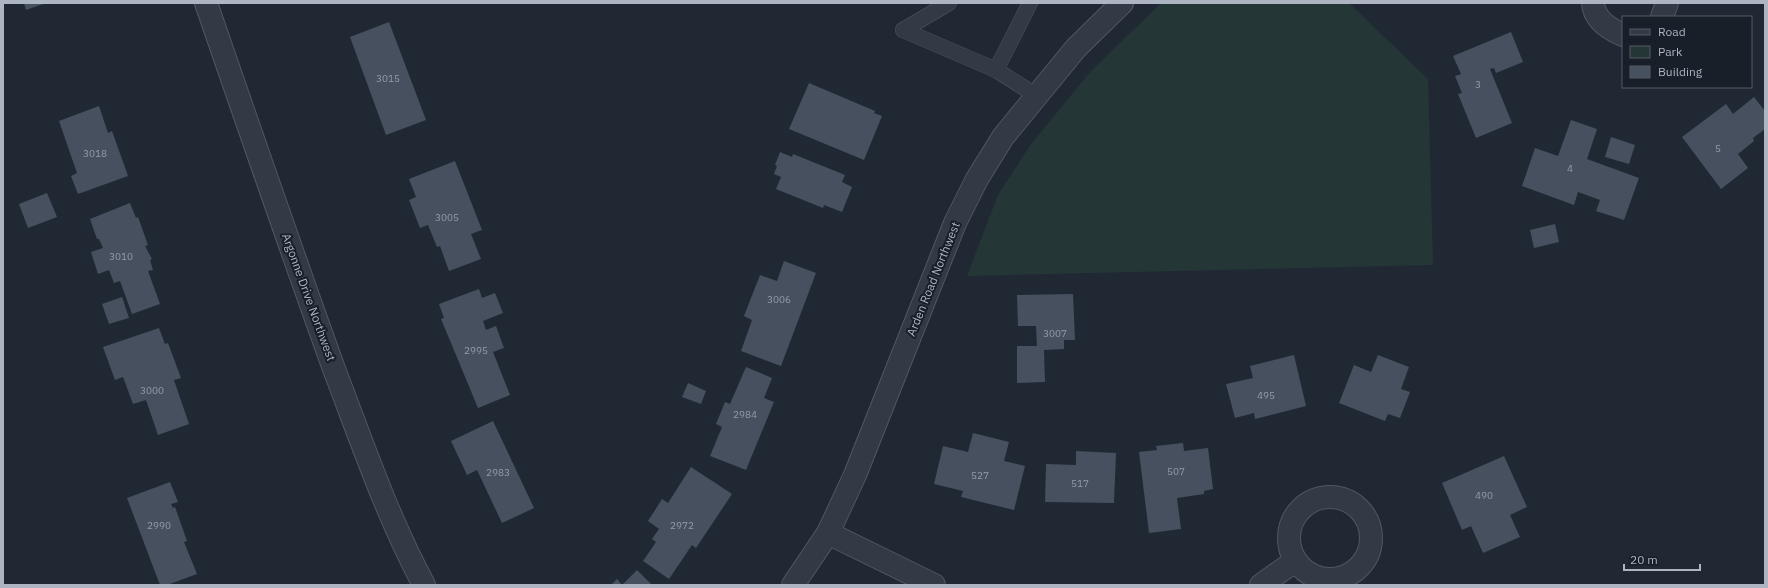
<svg xmlns="http://www.w3.org/2000/svg" width="1768" height="588" viewBox="0 0 1768 588" font-family="'IBM Plex Sans',sans-serif">
	<rect width="100%" height="100%" fill="#202834"/>
	<path fill="#253637" d="M 1161,3 L 1349,3 L 1428,79 L 1433,265 L 967,276 L 998,195 L 1031,144 L 1091,71 Z"/>
	<g fill="#47505f">
		<path d="M 24,3 L 46,3 L 26,10 Z"/>
		<path d="M 389,22 L 426,120 L 386,135 L 350,37 Z"/>
		<path d="M 1511,32 L 1523,62 L 1496,73 L 1494,68 L 1490,69 L 1512,123 L 1476,138 L 1458,94 L 1462,93 L 1455,76 L 1461,74 L 1453,56 Z"/>
		<path d="M 809,83 L 875,111 L 874,113 L 882,116 L 864,160 L 789,129 Z"/>
		<path d="M 1754,97 L 1765,111 L 1765,129 L 1753,138 L 1754,141 L 1738,154 L 1748,168 L 1721,189 L 1682,137 L 1726,104 L 1733,114 Z"/>
		<path d="M 99,106 L 108,133 L 112,131 L 128,176 L 78,194 L 71,176 L 77,173 L 59,121 Z"/>
		<path d="M 1571,120 L 1597,129 L 1587,159 L 1639,178 L 1624,220 L 1596,211 L 1600,200 L 1578,192 L 1574,205 L 1522,186 L 1535,148 L 1558,156 Z"/>
		<path d="M 1611,137 L 1635,145 L 1629,164 L 1605,157 Z"/>
		<path d="M 780,152 L 792,157 L 793,154 L 845,175 L 842,182 L 852,187 L 842,212 L 824,205 L 823,208 L 776,189 L 781,177 L 774,174 L 777,166 L 775,165 Z"/>
		<path d="M 455,161 L 482,230 L 471,234 L 481,259 L 449,271 L 440,246 L 437,247 L 428,225 L 420,228 L 409,200 L 416,197 L 409,179 Z"/>
		<path d="M 47,193 L 57,217 L 28,228 L 19,204 Z"/>
		<path d="M 130,203 L 136,218 L 138,217 L 148,245 L 145,246 L 152,259 L 150,260 L 153,270 L 148,271 L 160,304 L 132,314 L 120,281 L 114,283 L 109,270 L 98,274 L 91,252 L 103,248 L 99,239 L 97,239 L 90,219 Z"/>
		<path d="M 1555,224 L 1559,242 L 1534,248 L 1530,230 Z"/>
		<path d="M 784,261 L 816,273 L 781,366 L 741,351 L 752,320 L 744,316 L 760,275 L 777,281 Z"/>
		<path d="M 479,289 L 482,298 L 495,293 L 503,313 L 483,321 L 486,330 L 496,326 L 504,348 L 493,352 L 510,395 L 478,408 L 441,319 L 444,318 L 439,304 Z"/>
		<path d="M 1073,294 L 1075,340 L 1064,340 L 1064,349 L 1044,350 L 1045,382 L 1017,383 L 1017,346 L 1037,346 L 1036,326 L 1018,326 L 1017,295 Z"/>
		<path d="M 122,297 L 129,318 L 109,324 L 102,304 Z"/>
		<path d="M 159,328 L 165,344 L 168,343 L 181,378 L 174,380 L 189,424 L 158,435 L 146,400 L 133,404 L 123,377 L 115,380 L 103,347 Z"/>
		<path d="M 1294,355 L 1306,406 L 1255,419 L 1254,413 L 1235,418 L 1226,384 L 1253,378 L 1250,366 Z"/>
		<path d="M 1378,355 L 1409,367 L 1401,389 L 1410,392 L 1400,418 L 1388,414 L 1385,421 L 1339,403 L 1354,365 L 1371,372 Z"/>
		<path d="M 746,367 L 772,378 L 764,398 L 774,402 L 746,470 L 710,456 L 722,427 L 716,424 L 725,402 L 730,404 Z"/>
		<path d="M 688,383 L 706,391 L 701,404 L 682,397 Z"/>
		<path d="M 493,421 L 534,508 L 502,523 L 477,470 L 467,475 L 451,441 Z"/>
		<path d="M 973,433 L 1009,442 L 1004,461 L 1025,466 L 1014,510 L 961,497 L 963,491 L 934,484 L 943,446 L 968,452 Z"/>
		<path d="M 1183,443 L 1184,451 L 1208,448 L 1213,489 L 1204,491 L 1204,494 L 1177,498 L 1181,529 L 1149,533 L 1139,452 L 1157,450 L 1156,446 Z"/>
		<path d="M 1076,451 L 1116,453 L 1114,503 L 1045,502 L 1046,464 L 1076,465 Z"/>
		<path d="M 1504,456 L 1527,507 L 1510,515 L 1520,537 L 1483,553 L 1471,526 L 1462,530 L 1442,483 Z"/>
		<path d="M 691,467 L 732,494 L 696,548 L 692,545 L 669,579 L 643,561 L 656,542 L 652,539 L 659,529 L 648,521 L 662,499 L 668,503 Z"/>
		<path d="M 170,482 L 178,502 L 171,504 L 173,508 L 175,507 L 187,541 L 184,542 L 197,574 L 167,585 L 160,585 L 127,498 Z"/>
		<path d="M 637,570 L 652,585 L 611,585 L 617,579 L 622,585 Z"/>
	</g>
	<g fill="none" stroke-linecap="round" stroke-linejoin="round">
		<defs>
			<g id="lane">
				<path d="M 949,3 L 903,30 L 996,70"/>
				<path d="M 1030,3 L 996,70 L 1037,96"/>
			</g>
			<g id="street">
				<path d="M 206,3 C 248,125 290,247 334,369 C 362,442 387,516 424,585"/>
				<path d="M 1593,3 C 1594,20 1609,29 1623,35"/>
				<path d="M 1662,17 L 1667,3"/>
				<circle cx="1330" cy="538" r="41"/>
				<path d="M 828,533 L 934,585"/>
				<path d="M 793,585 L 828,533 L 855,475 L 955,223 L 977,179 L 1003,137 L 1076,48 L 1122,3"/>
				<path d="M 1261,585 L 1295,561"/>
			</g>
		</defs>
		<use href="#lane" stroke="#515763" stroke-width="16"/>
		<use href="#street" stroke="#515763" stroke-width="24"/>
		<use href="#lane" stroke="#333a45" stroke-width="15"/>
		<use href="#street" stroke="#333a45" stroke-width="22"/>
	</g>
	<g text-anchor="middle" dominant-baseline="central" stroke-width="4" stroke-linejoin="round" paint-order="stroke">
		<g font-size="10" fill="#949ba9">
			<text x="388" y="78">3015</text>
			<text x="1478" y="84">3</text>
			<text x="1718" y="148">5</text>
			<text x="95" y="153">3018</text>
			<text x="1570" y="168">4</text>
			<text x="447" y="217">3005</text>
			<text x="121" y="256">3010</text>
			<text x="779" y="299">3006</text>
			<text x="1055" y="333">3007</text>
			<text x="476" y="350">2995</text>
			<text x="152" y="390">3000</text>
			<text x="1266" y="395">495</text>
			<text x="745" y="414">2984</text>
			<text x="1176" y="471">507</text>
			<text x="498" y="472">2983</text>
			<text x="980" y="475">527</text>
			<text x="1080" y="483">517</text>
			<text x="1484" y="495">490</text>
			<text x="159" y="525">2990</text>
			<text x="682" y="525">2972</text>
		</g>
		<g font-size="12" fill="#adb4c2" stroke="#191f29">
			<text transform="translate(933 279) rotate(-68)">Arden Road Northwest</text>
			<text transform="translate(309 297) rotate(70)">Argonne Drive Northwest</text>
		</g>
	</g>
	<rect width="1768" height="588" fill="none" stroke="#adb4c2" stroke-width="8"/>
	<rect x="1622" y="16" width="130" height="72" fill="#191f29" stroke="#545b66"/>
	<rect x="1630" y="29" width="20" height="6" fill="#333a45" stroke="#545b66"/>
	<text x="1658" y="36" font-size="12" fill="#adb4c2">Road</text>
	<rect x="1630" y="46" width="20" height="12" fill="#253637" stroke="#545b66"/>
	<text x="1658" y="56" font-size="12" fill="#adb4c2">Park</text>
	<rect x="1630" y="66" width="20" height="12" fill="#47505f" stroke="#545b66"/>
	<text x="1658" y="76" font-size="12" fill="#adb4c2">Building</text>
	<path d="M1624 564v6h76v-6" fill="none" stroke="#adb4c2" stroke-width="2"/>
	<text x="1630" y="564" font-size="12" fill="#adb4c2" stroke="#191f29" stroke-width="3" paint-order="stroke">20 m</text>
</svg>
